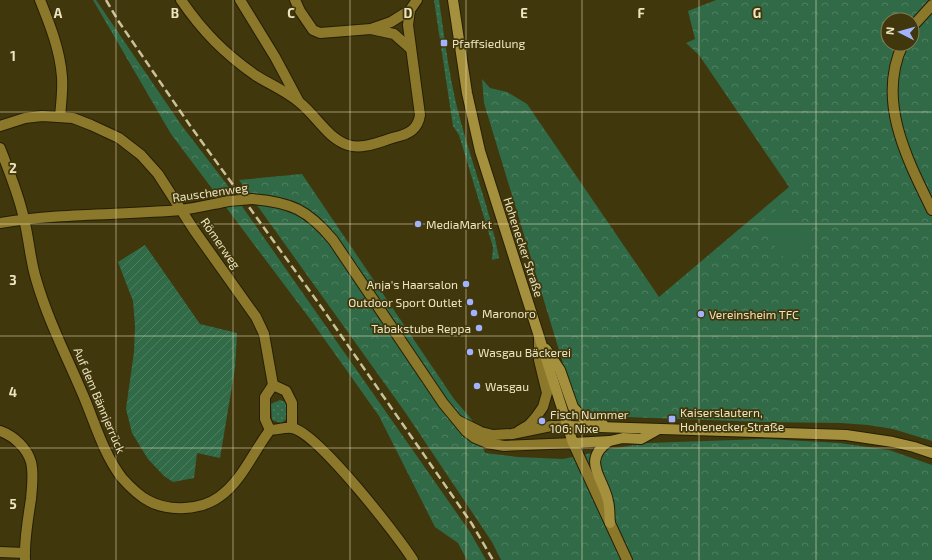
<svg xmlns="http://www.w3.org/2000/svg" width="932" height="560" viewBox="0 0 932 560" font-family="'Exo 2',sans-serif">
	<defs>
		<pattern id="grass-dots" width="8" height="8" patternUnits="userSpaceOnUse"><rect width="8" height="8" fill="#316a47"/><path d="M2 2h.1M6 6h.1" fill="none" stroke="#4f7f60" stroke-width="1.8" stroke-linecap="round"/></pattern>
		<pattern id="forest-crowns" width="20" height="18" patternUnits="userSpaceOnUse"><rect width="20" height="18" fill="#316a47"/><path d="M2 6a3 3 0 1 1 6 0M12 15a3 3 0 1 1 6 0" fill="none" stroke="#4f7f60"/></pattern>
		<pattern id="garden-furrows" width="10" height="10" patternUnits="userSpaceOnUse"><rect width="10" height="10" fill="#316a47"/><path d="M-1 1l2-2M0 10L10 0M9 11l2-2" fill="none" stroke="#4f7f60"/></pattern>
	</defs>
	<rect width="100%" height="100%" fill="#41370d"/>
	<g fill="url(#grass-dots)">
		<path d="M 434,0 L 439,0 C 445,42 450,85 462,126 C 474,170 491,213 499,258 L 492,260 L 493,247 L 459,135 L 453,126 Z"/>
		<path d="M 280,400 L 287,403 L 288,418 L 281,423 L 272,420 L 271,404 Z"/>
	</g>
	<g fill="url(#forest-crowns)" fill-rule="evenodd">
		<path d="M 93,0 L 96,0 L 182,126 L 225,182 L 470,532 L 486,560 L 467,560 L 458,543 L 435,527 L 379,416 L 313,323 L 171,134 Z"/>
		<path d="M 716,0 L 932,0 L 932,441 L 893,429 L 868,425 L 841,423 L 762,422 L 599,416 C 583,411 580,409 572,393 L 484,103 L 482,79 L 490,88 L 507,92 L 527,104 L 659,297 L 789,187 L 699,55 L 686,43 L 695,39 L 688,11 ZM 888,20 L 912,20 L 912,44 L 888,44 Z"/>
		<path d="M 302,174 L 454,399 L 472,420 L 485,453 L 518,457 L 563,459 L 610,449 L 647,443 L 767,439 L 840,443 L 889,450 L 932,465 L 932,560 L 501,560 L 492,542 L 405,412 L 239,180 Z"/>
	</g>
	<path fill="url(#garden-furrows)" d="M 145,245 L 200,324 L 237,333 L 235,368 L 220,458 L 197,453 L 194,478 L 173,482 L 164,476 L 148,459 L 132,433 L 126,409 L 134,352 L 135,326 L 133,301 L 118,262 Z"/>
	<path fill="#316a47" d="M 784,203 L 817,243 L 789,264 L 758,225 Z"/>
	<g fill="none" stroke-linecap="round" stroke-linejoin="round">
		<defs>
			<g id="minor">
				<path d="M 40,0 C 50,25 60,50 62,77 C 63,90 61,104 60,117"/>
				<path d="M 181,0 C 203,32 224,53 255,75 C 269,84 286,91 299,102 C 316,115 327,138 348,145 C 363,150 381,141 396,137 C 409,134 418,129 420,115 L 408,25 L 410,10 L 417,0"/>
				<path d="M 240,0 L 275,57 L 298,100"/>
				<path d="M 295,0 L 300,11 L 313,30 L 320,33 L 371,29 L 391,22 L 410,10"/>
				<path d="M 912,27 L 932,5"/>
				<path d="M 371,29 L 394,34 L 411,49"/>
				<path d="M 903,44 C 876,100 907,159 932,210"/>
				<path d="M 0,126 L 25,118 L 42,116 L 73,118 L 91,125 L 119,138 L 141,155 L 158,174 L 194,230 L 256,317 L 264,334 L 273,385"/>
				<path d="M 0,148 C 9,171 19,195 24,219 C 29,239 30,259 36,279 C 48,321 69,361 86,402 C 96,427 105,456 122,478 C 130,487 139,496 149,501 C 169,512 201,510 219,497 C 242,481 253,452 270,430 C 277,430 285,427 292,428 C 317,432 398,536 413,560"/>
				<path d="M 252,199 C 291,202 308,210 333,240 L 443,403 L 466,431 L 475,438 L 487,443 L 504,446 L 573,443 L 627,560"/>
				<path d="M 0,223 C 60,213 121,215 181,210 C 197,208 213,204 229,201"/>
				<path d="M 459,421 L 481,432 L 493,435 L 512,434 L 551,426 L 567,426"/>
				<path d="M 270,430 L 265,419 L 265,397 L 273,385 L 286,391 L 292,403 L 292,428"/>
				<path d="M 0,431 C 14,436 27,448 31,462 C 34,474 32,487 31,499 C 28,519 24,540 25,560"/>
				<path d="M 519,431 L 529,425 L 536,417 L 543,407 L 547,393 L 539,360 L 539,339"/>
				<path d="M 0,552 L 25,553"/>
			</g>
			<g id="major">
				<path d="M 453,0 L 467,93 L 480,151 L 573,443 L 610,441 L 623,438 L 641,439 L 659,429"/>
				<path d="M 546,349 L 560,370 L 573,407 L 583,418 L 603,424"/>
				<path d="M 567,426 L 846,435 L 893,442 L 914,447 L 932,453"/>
				<path d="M 609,441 C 581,461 603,477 608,501 C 610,508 609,516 610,523"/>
			</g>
		</defs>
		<use href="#minor" stroke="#251f06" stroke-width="12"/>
		<use href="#major" stroke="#251f06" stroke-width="12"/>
		<use href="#minor" stroke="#8c782a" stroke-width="10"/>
		<use href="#major" stroke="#a5903e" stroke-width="10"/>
		<path stroke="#cbc19b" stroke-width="2.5" stroke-dasharray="8 4" stroke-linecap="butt" d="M 106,0 L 119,22 L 189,124 L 322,308 L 472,524 L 493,560"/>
		<defs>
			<path id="minor-bridge" d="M 229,201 L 252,199"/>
		</defs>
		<use href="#minor-bridge" stroke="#251f06" stroke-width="12" stroke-linecap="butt"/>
		<use href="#minor-bridge" stroke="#8c782a" stroke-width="10"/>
	</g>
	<path fill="none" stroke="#eee4bf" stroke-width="1" stroke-opacity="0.55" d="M 116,0 L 116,560M 233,0 L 233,560M 350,0 L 350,560M 466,0 L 466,560M 582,0 L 582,560M 699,0 L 699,560M 816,0 L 816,560M 0,112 L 932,112M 0,224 L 932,224M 0,336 L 932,336M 0,448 L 932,448"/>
	<g fill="#a3b2fd" stroke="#41370d" stroke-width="1.5">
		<rect x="440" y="39" width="8" height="8" rx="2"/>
		<circle cx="418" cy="224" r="4"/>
		<circle cx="466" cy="284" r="4"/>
		<circle cx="470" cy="302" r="4"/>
		<circle cx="474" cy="313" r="4"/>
		<circle cx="701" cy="314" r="4"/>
		<circle cx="479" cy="328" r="4"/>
		<circle cx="470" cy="352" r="4"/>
		<circle cx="477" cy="386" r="4"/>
		<rect x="668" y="415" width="8" height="8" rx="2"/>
		<circle cx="542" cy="421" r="4"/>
	</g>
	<g text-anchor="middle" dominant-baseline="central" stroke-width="3.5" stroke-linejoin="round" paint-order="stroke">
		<g font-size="12" fill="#eee4bf" stroke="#41370d" text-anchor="start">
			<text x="452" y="43">Pfaffsiedlung</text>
			<text x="426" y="224">MediaMarkt</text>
			<text x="458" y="284" text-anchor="end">Anja's Haarsalon</text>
			<text x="462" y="302" text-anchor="end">Outdoor Sport Outlet</text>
			<text x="482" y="313">Maronoro</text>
			<text x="709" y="314">Vereinsheim TFC</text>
			<text x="471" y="328" text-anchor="end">Tabakstube Reppa</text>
			<text x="478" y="352">Wasgau Bäckerei</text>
			<text x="485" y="386">Wasgau</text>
			<text x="680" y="412">Kaiserslautern,<tspan x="680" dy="14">Hohenecker Straße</tspan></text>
			<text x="550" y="414">Fisch Nummer<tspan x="550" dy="14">106: Nixe</tspan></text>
		</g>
		<g font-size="12" fill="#eee4bf" stroke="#41370d">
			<text transform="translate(210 192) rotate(-8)">Rauschenweg</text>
			<text transform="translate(221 243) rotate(55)">Römerweg</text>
			<text transform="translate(524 247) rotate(72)">Hohenecker Straße</text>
			<text transform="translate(100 400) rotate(67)">Auf dem Bännjerrück</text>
		</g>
	</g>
	<g font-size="13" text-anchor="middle" font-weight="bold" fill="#eee4bf" stroke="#41370d" stroke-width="3.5" stroke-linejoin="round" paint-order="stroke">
		<text x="58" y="18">A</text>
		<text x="175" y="18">B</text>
		<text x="291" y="18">C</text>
		<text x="408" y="18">D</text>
		<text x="524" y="18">E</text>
		<text x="641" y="18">F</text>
		<text x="757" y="18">G</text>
		<text x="13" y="61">1</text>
		<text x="13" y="173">2</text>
		<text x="13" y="285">3</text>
		<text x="13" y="397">4</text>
		<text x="13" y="509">5</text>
	</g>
	<g transform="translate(900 32) rotate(276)"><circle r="19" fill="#41370d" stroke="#867c54"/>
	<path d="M0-3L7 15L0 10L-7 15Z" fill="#a3b2fd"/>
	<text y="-6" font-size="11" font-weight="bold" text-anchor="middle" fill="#eee4bf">N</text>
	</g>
</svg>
